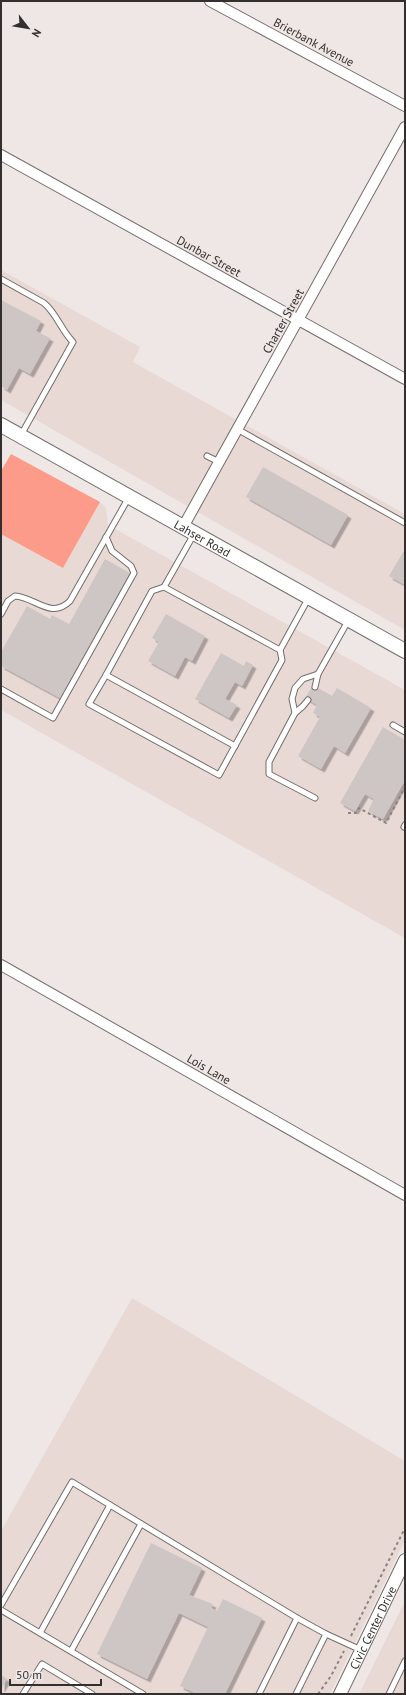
<svg xmlns="http://www.w3.org/2000/svg" width="406" height="1695" viewBox="0 0 406 1695" font-family="'PT Sans',sans-serif">
	<defs>
		<filter id="shadow"><feDropShadow dx="3.5" dy="3.5" stdDeviation="0" flood-color="#0004"/></filter>
	</defs>
	<rect width="100%" height="100%" fill="#efe7e5"/>
	<g fill="#e8d9d5">
		<path d="M 1,270 L 140,347 L 133,362 L 405,514 L 405,630 L 1,400 Z"/>
		<path d="M 100,502 L 106,508 L 108,525 L 405,690 L 405,938 L 1,710 L 1,534 L 63,568 Z"/>
		<path d="M 132,1298 L 405,1461 L 405,1540 L 330,1694 L 1,1694 L 1,1531 Z"/>
		<path d="M 405,1601 L 405,1694 L 359,1694 Z"/>
	</g>
	<path fill="#fc9b89" d="M 11,454 L 100,502 L 63,568 L 1,534 L 1,471 Z"/>
	<g fill="#cdc6c4" filter="url(#shadow)">
		<path d="M 1,300 L 41,321 L 36,331 L 50,338 L 30,374 L 19,368 L 7,390 L 1,386 Z"/>
		<path d="M 263,467 L 348,515 L 331,545 L 246,497 Z"/>
		<path d="M 405,549 L 405,585 L 389,576 Z"/>
		<path d="M 105,559 L 130,573 L 60,698 L 1,666 L 1,652 L 27,606 L 50,619 L 52,615 L 69,624 Z"/>
		<path d="M 166,614 L 205,636 L 192,661 L 185,657 L 175,676 L 148,661 L 159,642 L 152,638 Z"/>
		<path d="M 221,653 L 244,666 L 246,661 L 253,665 L 242,686 L 235,682 L 225,699 L 237,705 L 229,718 L 195,699 Z"/>
		<path d="M 313,685 L 332,696 L 337,688 L 371,708 L 345,753 L 334,746 L 321,769 L 298,756 L 320,717 L 313,713 L 317,705 L 305,698 Z"/>
		<path d="M 383,727 L 405,740 L 405,780 L 383,819 L 368,811 L 374,799 L 365,794 L 355,811 L 340,803 Z"/>
		<path d="M 151,1543 L 202,1568 L 189,1595 L 213,1604 L 211,1608 L 217,1611 L 223,1599 L 262,1618 L 225,1694 L 197,1694 L 180,1686 L 208,1627 L 179,1613 L 147,1679 L 97,1654 Z"/>
		<path d="M 1,1675 L 7,1679 L 1,1689 Z"/>
	</g>
	<g fill="none" stroke-linecap="round" stroke-linejoin="round">
		<defs>
			<g id="service">
				<path d="M 1,279 L 44,303 C 57,314 61,330 73,342 L 21,435"/>
				<path d="M 237,429 L 405,523"/>
				<path d="M 207,456 L 219,462"/>
				<path d="M 164,587 L 194,534"/>
				<path d="M 1,614 L 8,601 L 15,596 C 35,597 51,620 70,601 L 129,497"/>
				<path d="M 106,675 L 89,704 L 219,775 L 282,660 L 280,650 L 308,599"/>
				<path d="M 315,687 L 318,674"/>
				<path d="M 1,689 L 53,718 L 134,573 L 131,566 L 112,551 L 106,537"/>
				<path d="M 295,713 L 303,706 L 308,700"/>
				<path d="M 393,725 L 405,732"/>
				<path d="M 235,746 L 106,675 L 152,591 L 164,587 L 280,650"/>
				<path d="M 315,798 L 269,774 L 269,762 L 295,713 L 292,699 L 295,688 L 303,679 L 318,674 L 348,621"/>
				<path d="M 404,827 L 405,825"/>
				<path d="M 1,1605 L 72,1482 L 297,1618 L 326,1634 L 361,1650"/>
				<path d="M 1,1610 L 143,1694"/>
				<path d="M 40,1633 L 110,1505"/>
				<path d="M 71,1651 L 141,1524"/>
				<path d="M 23,1694 L 42,1664 L 92,1694"/>
				<path d="M 259,1694 L 297,1618"/>
				<path d="M 296,1694 L 326,1634"/>
				<path d="M 389,1694 L 405,1661"/>
			</g>
			<g id="minor">
				<path d="M 210,1 L 405,106"/>
				<path d="M 1,155 L 405,379"/>
				<path d="M 183,527 L 405,127"/>
				<path d="M 1,965 L 405,1195"/>
			</g>
			<g id="tertiary">
				<path id="s1" d="M 340,1694 L 405,1560"/>
			</g>
			<g id="secondary">
				<path id="s2" d="M 1,425 L 405,651"/>
			</g>
		</defs>
		<use href="#service" stroke="#746d6b" stroke-width="7"/>
		<use href="#minor" stroke="#746d6b" stroke-width="12"/>
		<use href="#tertiary" stroke="#746d6b" stroke-width="14"/>
		<use href="#secondary" stroke="#746d6b" stroke-width="16"/>
		<g stroke="#898382" stroke-width="2" stroke-dasharray="3 3" stroke-linecap="butt">
			<path d="M 348,813 L 356,813 L 359,808 L 386,823 L 405,787"/>
			<path d="M 351,1636 L 405,1528"/>
			<path d="M 318,1694 L 331,1676 L 344,1651"/>
		</g>
		<use href="#service" stroke="#fff" stroke-width="5"/>
		<use href="#minor" stroke="#fff" stroke-width="10"/>
		<use href="#tertiary" stroke="#fff" stroke-width="12"/>
		<use href="#secondary" stroke="#fff" stroke-width="14"/>
	</g>
	<g text-anchor="middle" dominant-baseline="central" stroke-width="3" stroke-linejoin="round" paint-order="stroke">
		<g font-size="12" fill="#322f2e" stroke="#efe7e5">
			<text transform="translate(314 42) rotate(28)">Brierbank Avenue</text>
			<text transform="translate(209 256) rotate(29)">Dunbar Street</text>
			<text transform="translate(283 321) rotate(-61)">Charter Street</text>
			<text stroke="none"><textPath href="#s2" startOffset="231">Lahser Road</textPath></text>
			<text transform="translate(209 1069) rotate(30)">Lois Lane</text>
			<text stroke="none"><textPath href="#s1" startOffset="74">Civic Center Drive</textPath></text>
		</g>
	</g>
	<rect width="406" height="1695" fill="none" stroke="#322f2e" stroke-width="4"/>
	<g transform="translate(28 28) rotate(121)" stroke="#efe7e5" stroke-width="3" paint-order="stroke">
	<path d="M0-3L7 15L0 10L-7 15Z" fill="#322f2e"/>
	<text y="-6" font-size="11" font-weight="bold" text-anchor="middle" fill="#322f2e">N</text>
	</g>
	<path d="M10 1679v6h91v-6" fill="none" stroke="#322f2e" stroke-width="2"/>
	<text x="16" y="1679" font-size="12" fill="#322f2e" stroke="#efe7e5" stroke-width="3" paint-order="stroke">50 m</text>
</svg>
